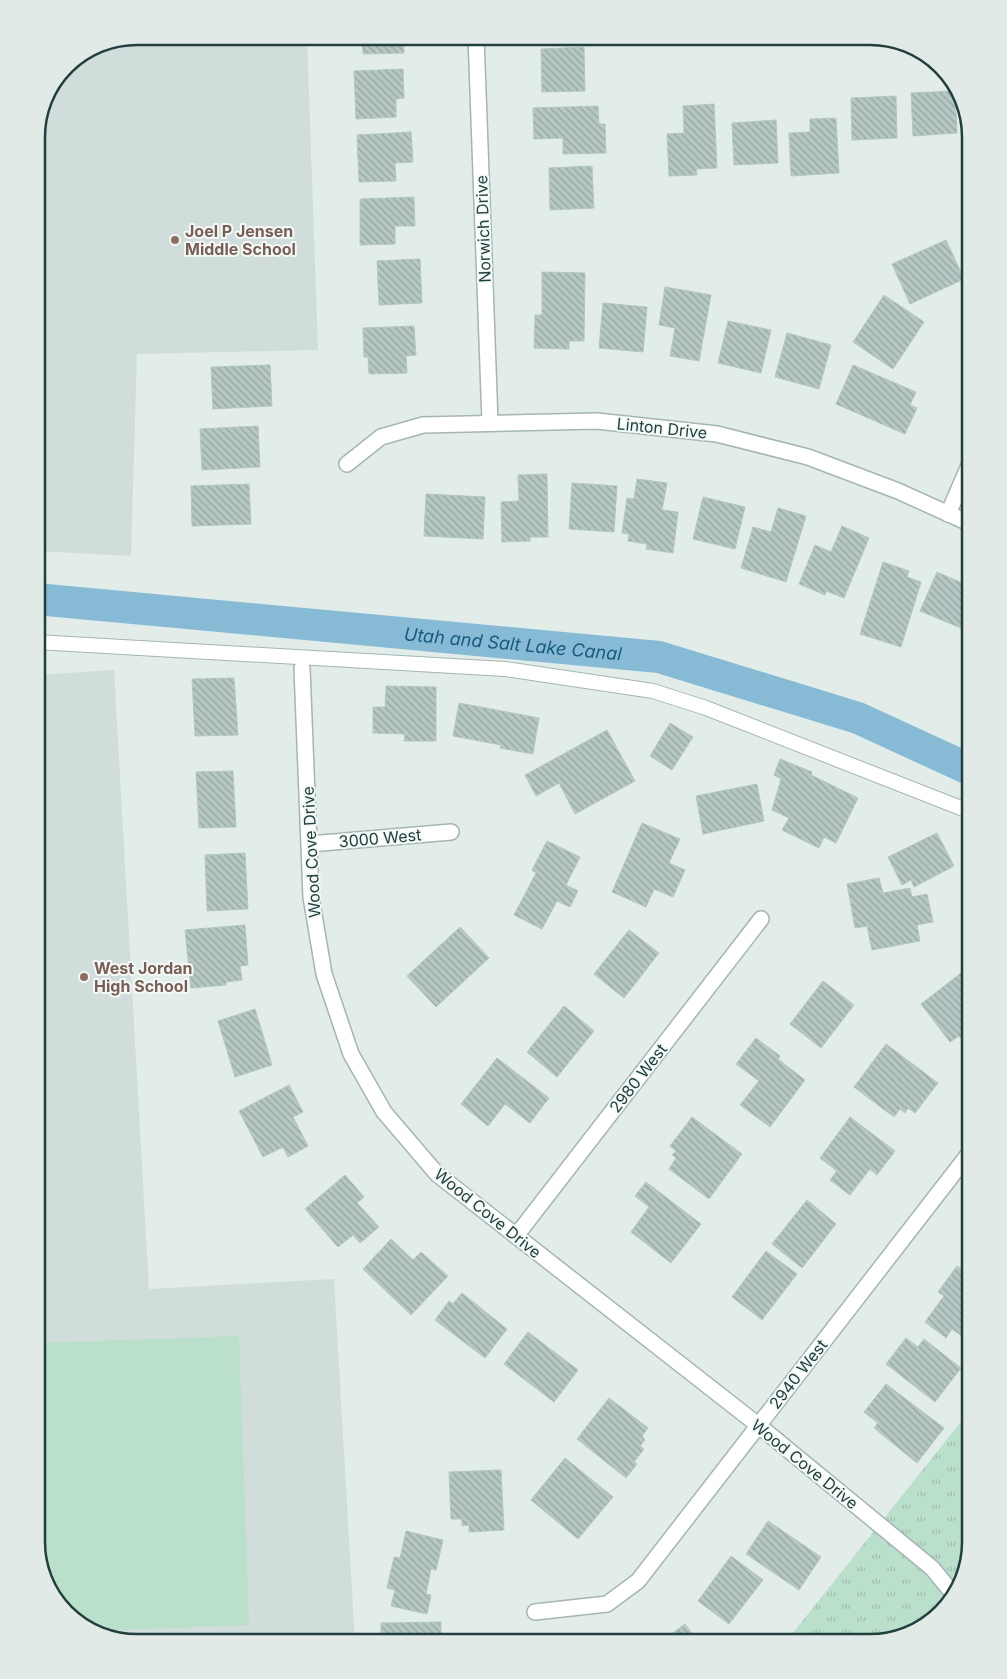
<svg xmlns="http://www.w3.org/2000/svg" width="1007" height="1679" viewBox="0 0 1007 1679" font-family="Inter,sans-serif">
	<defs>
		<pattern id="grass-tufts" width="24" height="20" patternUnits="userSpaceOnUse" patternTransform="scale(1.25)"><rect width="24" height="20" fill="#badfcb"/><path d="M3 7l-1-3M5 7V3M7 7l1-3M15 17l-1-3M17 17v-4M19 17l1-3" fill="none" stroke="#a0c0af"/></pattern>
		<pattern id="building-back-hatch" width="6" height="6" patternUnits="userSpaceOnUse" patternTransform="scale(1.25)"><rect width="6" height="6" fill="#b7c8c4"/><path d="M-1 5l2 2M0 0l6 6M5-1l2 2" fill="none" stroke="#94a4a0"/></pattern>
	</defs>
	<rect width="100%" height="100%" fill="#e2edea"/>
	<g fill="#d0ddda">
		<path d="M 137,36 L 307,36 L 318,350 L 137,354 L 131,556 L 36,551 L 36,130 L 46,93 L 66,65 L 99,44 Z"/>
		<path d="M 114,670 L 149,1289 L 334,1279 L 355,1643 L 130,1643 L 81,1626 L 46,1586 L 36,1542 L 36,675 Z"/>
	</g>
	<path fill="url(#grass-tufts)" d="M 971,1409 L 971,1543 L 954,1598 L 914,1633 L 870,1643 L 785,1643 Z"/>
	<path fill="#badfcb" d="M 239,1336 L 249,1625 L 96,1631 L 81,1626 L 46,1586 L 36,1542 L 36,1343 Z"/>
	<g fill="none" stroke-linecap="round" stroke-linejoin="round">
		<path stroke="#87bbd5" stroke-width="32" id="s1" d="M 36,599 L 659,657 L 858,718 L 971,770"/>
	</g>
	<g fill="url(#building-back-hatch)" stroke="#b4c7c3">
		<path d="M 362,36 L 403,36 L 404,53 L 363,54 Z"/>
		<path d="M 584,47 L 585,91 L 542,92 L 541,49 Z"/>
		<path d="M 403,69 L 404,98 L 396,99 L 396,117 L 356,119 L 354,71 Z"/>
		<path d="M 955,91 L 957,133 L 913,136 L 911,93 Z"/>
		<path d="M 896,96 L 897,138 L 852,140 L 851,98 Z"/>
		<path d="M 714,104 L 717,168 L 696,169 L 697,175 L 669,176 L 667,134 L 684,133 L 683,106 Z"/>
		<path d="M 598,106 L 599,124 L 605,124 L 606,153 L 563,154 L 563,138 L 534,139 L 533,108 Z"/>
		<path d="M 836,118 L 839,173 L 791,176 L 789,133 L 810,132 L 810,119 Z"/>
		<path d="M 776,120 L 778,163 L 734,165 L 732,123 Z"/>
		<path d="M 411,132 L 413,162 L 395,163 L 396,181 L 359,182 L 357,135 Z"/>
		<path d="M 592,166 L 594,208 L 550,210 L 549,168 Z"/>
		<path d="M 414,197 L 415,226 L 395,226 L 395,244 L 360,245 L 360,199 Z"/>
		<path d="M 946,240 L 964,279 L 910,304 L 892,264 Z"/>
		<path d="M 420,259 L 422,303 L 379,305 L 377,261 Z"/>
		<path d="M 542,272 L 585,273 L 584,341 L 569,341 L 569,349 L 534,348 L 535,315 L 542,315 Z"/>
		<path d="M 665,287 L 711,295 L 699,361 L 670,356 L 675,328 L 659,325 Z"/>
		<path d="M 884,295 L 924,322 L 893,369 L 853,342 Z"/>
		<path d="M 603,303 L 647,307 L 643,352 L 599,348 Z"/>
		<path d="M 728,321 L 771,330 L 761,373 L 718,363 Z"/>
		<path d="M 414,326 L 416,355 L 406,356 L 407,373 L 369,374 L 368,357 L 364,357 L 363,328 Z"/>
		<path d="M 787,333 L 831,345 L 819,389 L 775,377 Z"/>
		<path d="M 270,365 L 272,406 L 213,409 L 211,367 Z"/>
		<path d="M 853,365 L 916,392 L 910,405 L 917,408 L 905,434 L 836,404 Z"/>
		<path d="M 258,426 L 260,467 L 202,470 L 200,429 Z"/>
		<path d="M 547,474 L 548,537 L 530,537 L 530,541 L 502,542 L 501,502 L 519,501 L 518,475 Z"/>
		<path d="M 637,479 L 667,483 L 662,510 L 678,512 L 673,553 L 646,549 L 647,544 L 628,541 L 629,534 L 622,533 L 627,498 L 634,499 Z"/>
		<path d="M 572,483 L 617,486 L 614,532 L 569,529 Z"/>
		<path d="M 249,484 L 251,524 L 192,526 L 191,486 Z"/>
		<path d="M 426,494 L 485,497 L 483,539 L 424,536 Z"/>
		<path d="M 703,497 L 745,507 L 735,549 L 693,539 Z"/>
		<path d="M 778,508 L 806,516 L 786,582 L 741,568 L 753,527 L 771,532 Z"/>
		<path d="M 842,526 L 869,538 L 844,598 L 826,591 L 825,595 L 799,584 L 815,545 L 831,552 Z"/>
		<path d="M 883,562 L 909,571 L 907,577 L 921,582 L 901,647 L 860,634 Z"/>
		<path d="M 937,572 L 971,587 L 971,604 L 961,628 L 920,611 Z"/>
		<path d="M 234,678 L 238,735 L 195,736 L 192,679 Z"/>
		<path d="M 386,686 L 436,687 L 436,741 L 404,741 L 405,734 L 373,733 L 373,707 L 385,707 Z"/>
		<path d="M 459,703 L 539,718 L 533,754 L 500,748 L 501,745 L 453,736 Z"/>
		<path d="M 670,723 L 693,737 L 672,770 L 650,756 Z"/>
		<path d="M 607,730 L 635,781 L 575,814 L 559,783 L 536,796 L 525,775 Z"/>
		<path d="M 780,759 L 812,772 L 811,775 L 858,798 L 836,843 L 824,837 L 819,848 L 782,830 L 789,818 L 772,810 L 781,779 L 774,775 Z"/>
		<path d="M 233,771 L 236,827 L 199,828 L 196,772 Z"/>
		<path d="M 757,784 L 764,821 L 703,834 L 696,796 Z"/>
		<path d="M 642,823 L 680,839 L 669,863 L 685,870 L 673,897 L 654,889 L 646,907 L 612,892 Z"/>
		<path d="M 937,833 L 954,866 L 914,887 L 911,880 L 902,885 L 888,857 Z"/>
		<path d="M 547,841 L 580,857 L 566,885 L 578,891 L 570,907 L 557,901 L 542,929 L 514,915 L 536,873 L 532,870 Z"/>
		<path d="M 245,853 L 248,909 L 207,911 L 205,855 Z"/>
		<path d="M 879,878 L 883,893 L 910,888 L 912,897 L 927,894 L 933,922 L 917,925 L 920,941 L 872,950 L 867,926 L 855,928 L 847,884 Z"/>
		<path d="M 245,925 L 248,965 L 240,966 L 242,980 L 226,982 L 226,985 L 191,988 L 185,930 Z"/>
		<path d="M 460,927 L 489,958 L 436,1007 L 407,976 Z"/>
		<path d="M 629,930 L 659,953 L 624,998 L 594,974 Z"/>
		<path d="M 961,973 L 971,985 L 971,1041 L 967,1036 L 962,1040 L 959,1036 L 950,1042 L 921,1004 Z"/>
		<path d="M 823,981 L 854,1005 L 821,1048 L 790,1024 Z"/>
		<path d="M 564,1006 L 594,1031 L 557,1077 L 527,1052 Z"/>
		<path d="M 255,1009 L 272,1065 L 235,1077 L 218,1021 Z"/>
		<path d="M 756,1038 L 780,1056 L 778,1059 L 805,1080 L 770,1127 L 740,1105 L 759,1081 L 736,1064 Z"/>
		<path d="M 886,1044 L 938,1083 L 915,1113 L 908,1108 L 905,1113 L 900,1109 L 894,1117 L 854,1087 Z"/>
		<path d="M 497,1058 L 549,1098 L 530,1123 L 505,1104 L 488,1126 L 461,1104 Z"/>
		<path d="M 289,1085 L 303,1112 L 293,1117 L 308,1146 L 288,1157 L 283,1147 L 263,1157 L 239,1111 Z"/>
		<path d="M 692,1117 L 742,1154 L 709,1199 L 669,1169 L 676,1158 L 672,1155 L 676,1151 L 670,1146 Z"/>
		<path d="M 850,1117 L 895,1151 L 877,1175 L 870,1169 L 850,1195 L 830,1180 L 837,1171 L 820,1158 Z"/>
		<path d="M 345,1175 L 364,1197 L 357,1203 L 379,1227 L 360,1243 L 353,1235 L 338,1247 L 305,1209 Z"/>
		<path d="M 646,1182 L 701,1224 L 671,1263 L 631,1232 L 649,1207 L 635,1196 Z"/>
		<path d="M 807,1200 L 836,1224 L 802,1268 L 772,1244 Z"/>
		<path d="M 391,1239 L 413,1260 L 421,1252 L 448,1276 L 411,1315 L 363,1269 Z"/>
		<path d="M 766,1251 L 797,1274 L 762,1320 L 732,1297 Z"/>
		<path d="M 971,1251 L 971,1264 L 964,1259 Z"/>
		<path d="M 957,1266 L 971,1277 L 970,1342 L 952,1329 L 946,1338 L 925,1322 L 944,1296 L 938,1292 Z"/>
		<path d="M 462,1293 L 507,1329 L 485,1358 L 435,1320 L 449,1301 L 453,1304 Z"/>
		<path d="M 528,1332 L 578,1370 L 554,1402 L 504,1364 Z"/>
		<path d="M 906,1338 L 918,1347 L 924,1339 L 961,1368 L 935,1402 L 886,1364 Z"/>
		<path d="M 886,1384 L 944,1428 L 917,1463 L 874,1428 L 878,1423 L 864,1412 Z"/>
		<path d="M 609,1398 L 648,1428 L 642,1436 L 645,1440 L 640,1446 L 644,1449 L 634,1462 L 637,1464 L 626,1478 L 577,1439 Z"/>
		<path d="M 565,1458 L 613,1497 L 578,1539 L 531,1500 Z"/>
		<path d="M 501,1470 L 504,1530 L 469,1532 L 469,1525 L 462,1526 L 462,1519 L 451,1519 L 449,1472 Z"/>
		<path d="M 768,1521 L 821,1557 L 799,1590 L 746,1554 Z"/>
		<path d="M 406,1531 L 443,1540 L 436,1570 L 431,1569 L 426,1594 L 431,1595 L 427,1614 L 391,1606 L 395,1590 L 387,1588 L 394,1557 L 400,1558 Z"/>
		<path d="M 731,1556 L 763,1580 L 729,1624 L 698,1601 Z"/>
		<path d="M 441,1622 L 441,1643 L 381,1643 L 381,1623 Z"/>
		<path d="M 685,1624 L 699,1643 L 659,1643 Z"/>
	</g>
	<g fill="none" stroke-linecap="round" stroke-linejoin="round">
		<defs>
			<path id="lane" d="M 36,642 L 505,669 L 653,691 L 706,708 L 971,812"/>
			<g id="street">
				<path d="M 476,36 L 490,422"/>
				<path d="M 347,464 L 381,437 L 423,425 L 597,421 L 717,434 L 808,457 L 898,491 L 971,524"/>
				<path d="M 948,514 L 971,461"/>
				<path d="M 302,668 L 311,897 L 324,974 L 351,1054 L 384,1112 L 437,1174 L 758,1425 L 932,1568 L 955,1596"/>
				<path d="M 310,844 L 451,832"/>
				<path d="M 516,1236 L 761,919"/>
				<path d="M 535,1612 L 607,1604 L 638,1581 L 971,1151"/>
			</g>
		</defs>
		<use href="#lane" stroke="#a4b5b3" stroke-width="16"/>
		<use href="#street" stroke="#a4b5b3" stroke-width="18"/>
		<use href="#lane" stroke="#fff" stroke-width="14"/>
		<use href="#street" stroke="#fff" stroke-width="15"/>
	</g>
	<g fill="#8d6e63" stroke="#f3f9f7" stroke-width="2">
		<circle cx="175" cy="240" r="5"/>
		<circle cx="84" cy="977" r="5"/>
	</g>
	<g text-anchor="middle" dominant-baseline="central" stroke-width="4" stroke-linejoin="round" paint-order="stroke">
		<g font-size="16" fill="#213f3d" stroke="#f3f9f7">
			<text transform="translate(483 229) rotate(-92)">Norwich Drive</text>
			<text transform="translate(662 428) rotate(6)">Linton Drive</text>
			<text transform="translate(380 838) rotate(-5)">3000 West</text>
			<text transform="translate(311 852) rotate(-93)">Wood Cove Drive</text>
			<text transform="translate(638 1078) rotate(-52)">2980 West</text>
			<text transform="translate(488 1213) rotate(39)">Wood Cove Drive</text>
			<text transform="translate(798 1374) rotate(-52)">2940 West</text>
			<text transform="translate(805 1464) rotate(39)">Wood Cove Drive</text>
		</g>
		<g font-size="16" font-weight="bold" fill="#785e54" stroke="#f3f9f7" text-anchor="start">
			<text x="185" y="231">Joel P Jensen<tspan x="185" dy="18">Middle School</tspan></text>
			<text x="94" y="968">West Jordan<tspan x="94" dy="18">High School</tspan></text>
		</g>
		<g font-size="18" font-style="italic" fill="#185b7f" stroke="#f3f9f7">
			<text stroke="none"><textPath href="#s1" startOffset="479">Utah and Salt Lake Canal</textPath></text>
		</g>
	</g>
	<path d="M0 0H1007V1679H0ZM137 45H870A92 92 0 0 1 962 137V1542A92 92 0 0 1 870 1634H137A92 92 0 0 1 45 1542V137A92 92 0 0 1 137 45Z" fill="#e2eae8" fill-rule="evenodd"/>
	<path fill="none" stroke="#213f3d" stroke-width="2.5" d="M137 45H870A92 92 0 0 1 962 137V1542A92 92 0 0 1 870 1634H137A92 92 0 0 1 45 1542V137A92 92 0 0 1 137 45Z"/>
</svg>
